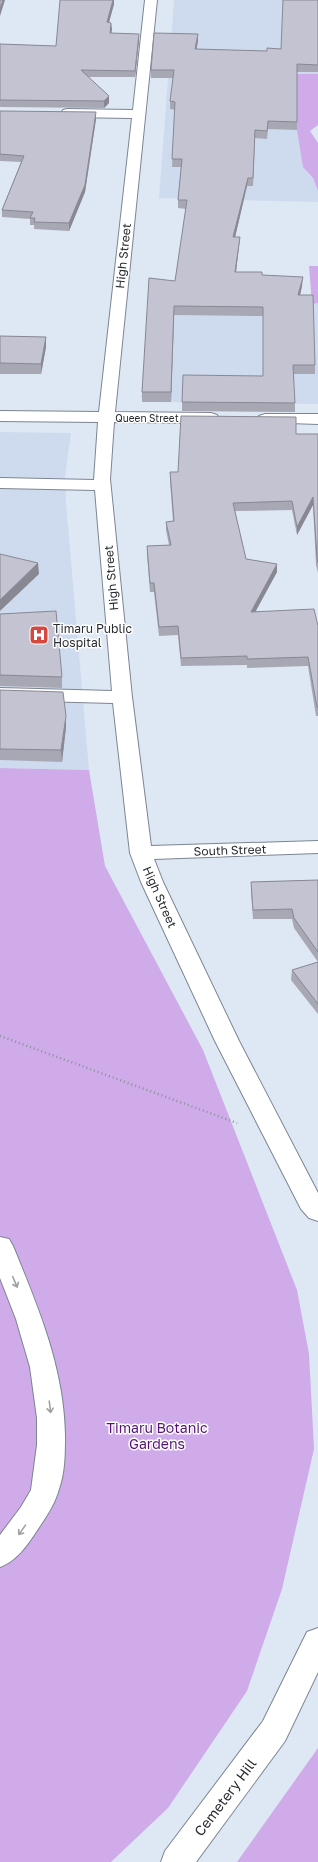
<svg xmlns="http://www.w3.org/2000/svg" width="318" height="1862" viewBox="0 0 318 1862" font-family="'Golos Text',sans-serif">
	<rect width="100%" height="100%" fill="#dee7f4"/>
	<g fill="#cedbef">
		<path d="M 174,0 L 318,0 L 318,74 L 297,74 L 303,167 L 313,178 L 318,191 L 318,202 L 159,198 Z"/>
		<path d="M 318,303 L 318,404 L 153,402 L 141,397 L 151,306 Z"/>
		<path d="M 0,432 L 71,433 L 65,477 L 66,503 L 89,770 L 0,768 Z"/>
	</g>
	<g fill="#cfabe9">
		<path d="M 297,74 L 318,74 L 318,125 L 310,131 L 318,143 L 318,191 L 313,178 L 303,167 L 297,130 Z"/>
		<path d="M 309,266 L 318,266 L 318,303 L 312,304 Z"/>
		<path d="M 0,768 L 89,770 L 105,866 L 203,1050 L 297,1290 L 309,1354 L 314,1449 L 282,1589 L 247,1691 L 168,1808 L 111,1862 L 0,1862 Z"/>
		<path d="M 318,1748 L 318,1862 L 237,1862 Z"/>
	</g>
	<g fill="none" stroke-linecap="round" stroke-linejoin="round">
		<defs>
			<g id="minor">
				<path d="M 145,0 L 157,0 L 115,412 L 211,413 L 217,415 L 219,418 L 217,421 L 211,423 L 114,422 L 110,479 L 132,697 L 151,846 L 318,841 L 318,853 L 154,859 L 163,882 L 239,1041 L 318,1193 L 318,1221 L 309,1218 L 301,1209 L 215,1041 L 141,882 L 130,853 L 113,703 L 0,700 L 0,688 L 112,691 L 95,490 L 0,488 L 0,478 L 94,480 L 98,422 L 0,421 L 0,411 L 99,412 L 132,118 L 67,117 L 63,116 L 61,113 L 63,110 L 67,109 L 133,110 Z"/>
				<path d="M 265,414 L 318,414 L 318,424 L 259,422 L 257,419 L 259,416 Z"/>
				<path d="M 0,1237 L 9,1239 L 13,1246 C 38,1307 64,1368 65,1435 C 65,1453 65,1472 59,1489 C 55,1504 46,1517 38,1529 C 28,1544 17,1561 0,1567 L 0,1535 L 21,1507 L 31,1490 L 37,1445 L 37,1418 L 30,1367 L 16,1319 L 0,1278 Z"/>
				<path d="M 318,1628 L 318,1672 L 285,1741 L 196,1862 L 161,1862 L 165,1851 L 263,1721 L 307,1632 Z"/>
			</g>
		</defs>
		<use href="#minor" stroke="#7d8592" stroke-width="2"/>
		<path stroke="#8b919a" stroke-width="2.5" stroke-dasharray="1 3" stroke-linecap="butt" d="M 0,1036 L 237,1123"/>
		<use href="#minor" fill="#fff" fill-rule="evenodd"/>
	</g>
	<g fill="#a8a8b5">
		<path d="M 318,0 L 318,72 L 297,72 L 297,130 L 268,129 L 267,139 L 255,138 L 253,186 L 247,186 L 235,237 L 240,237 L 239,246 L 236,272 L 262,275 L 302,286 L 300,295 L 315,365 L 315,374 L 293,374 L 295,403 L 295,412 L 182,411 L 182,402 L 263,376 L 263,316 L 174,315 L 171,402 L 142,402 L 142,392 L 175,281 L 186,209 L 178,208 L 178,200 L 181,167 L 172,167 L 175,110 L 170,109 L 170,101 L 173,78 L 151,78 L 151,70 L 198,34 L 198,41 L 196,49 L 267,51 L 281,49 Z"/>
		<path d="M 114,4 L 109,23 L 112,29 L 111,33 L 139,40 L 135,77 L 88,77 L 109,96 L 109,103 L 104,108 L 0,107 L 0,44 L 56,46 Z"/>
		<path d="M 0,111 L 96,119 L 85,192 L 69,231 L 34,229 L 34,225 L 30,225 L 30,219 L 2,217 L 2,210 L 21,162 L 0,161 Z"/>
		<path d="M 0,336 L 46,337 L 46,347 L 41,374 L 0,374 Z"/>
		<path d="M 296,434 L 318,434 L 318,573 L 316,565 L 313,505 L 297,535 L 292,510 L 235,511 L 246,559 L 277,572 L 255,611 L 318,626 L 318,716 L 316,716 L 308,666 L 247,668 L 247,665 L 181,666 L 178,635 L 159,636 L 154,592 L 150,592 L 147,554 L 147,546 L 169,545 L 166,530 L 166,522 L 173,521 L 170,480 L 170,472 L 178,472 Z"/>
		<path d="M 0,614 L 62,677 L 62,688 L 0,686 Z"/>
		<path d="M 0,690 L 66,716 L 66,727 L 62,762 L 0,760 Z"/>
		<path d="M 318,880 L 318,1014 L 291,980 L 292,970 L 318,962 L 294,928 L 292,919 L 253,919 L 251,891 L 251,882 Z"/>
	</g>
	<g fill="#888893">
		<path d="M 3,0 L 5,0 L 0,16 L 0,9 Z"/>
		<path d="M 113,0 L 114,0 L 114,4 L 107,29 L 107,22 Z"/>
		<path d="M 111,23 L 112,29 L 110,40 L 110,33 Z"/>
		<path d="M 139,34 L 139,40 L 135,77 L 135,71 Z"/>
		<path d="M 198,34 L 198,41 L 195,57 L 195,49 Z"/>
		<path d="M 109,96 L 109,103 L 104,108 L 104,101 Z"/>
		<path d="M 96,112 L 96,119 L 85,192 L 69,231 L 69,223 Z"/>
		<path d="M 248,178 L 247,186 L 233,246 L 233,237 Z"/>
		<path d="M 240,237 L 239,246 L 235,280 L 235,272 Z"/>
		<path d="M 303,277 L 302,286 L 298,304 L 298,295 Z"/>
		<path d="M 174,306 L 174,315 L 171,402 L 171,392 Z"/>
		<path d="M 46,337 L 46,347 L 41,374 L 41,364 Z"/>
		<path d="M 313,497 L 313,505 L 297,535 L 297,527 Z"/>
		<path d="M 38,563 L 39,574 L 0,611 L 0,600 Z"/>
		<path d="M 277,564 L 277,572 L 251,620 L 251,612 Z"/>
		<path d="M 66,716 L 66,727 L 62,762 L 61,750 Z"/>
	</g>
	<g fill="#c3c3d2" stroke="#888893">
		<path d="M 0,0 L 3,0 L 0,9 Z"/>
		<path d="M 60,0 L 113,0 L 107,22 L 111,23 L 110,33 L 139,34 L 135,71 L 81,70 L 109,96 L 104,101 L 0,100 L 0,44 L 56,46 Z"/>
		<path d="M 283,0 L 318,0 L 318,65 L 297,64 L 297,122 L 268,121 L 267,131 L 255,130 L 253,178 L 248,178 L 233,237 L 240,237 L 235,272 L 262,272 L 262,275 L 303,277 L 298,295 L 313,295 L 315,365 L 293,365 L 295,403 L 182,402 L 183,375 L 263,376 L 263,307 L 174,306 L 171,392 L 142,392 L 149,278 L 175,281 L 187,200 L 178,200 L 182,159 L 172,159 L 175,102 L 170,101 L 174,70 L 151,70 L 154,33 L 198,34 L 195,49 L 267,51 L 267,48 L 281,49 Z"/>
		<path d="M 0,111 L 96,112 L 85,185 L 69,223 L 34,222 L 35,218 L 30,218 L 33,212 L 2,210 L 24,156 L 0,154 Z"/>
		<path d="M 0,336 L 46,337 L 41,364 L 0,363 Z"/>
		<path d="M 181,416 L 296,417 L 296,434 L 318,434 L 318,563 L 317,557 L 313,497 L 297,527 L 292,501 L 233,503 L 246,559 L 277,564 L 251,612 L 314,609 L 318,626 L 318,707 L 317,707 L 308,657 L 247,659 L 247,656 L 181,658 L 178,626 L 159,627 L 154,583 L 150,583 L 147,546 L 171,545 L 166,522 L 174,521 L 170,472 L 178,472 Z"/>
		<path d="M 0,554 L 38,563 L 0,600 Z"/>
		<path d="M 56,611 L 62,677 L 0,675 L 0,614 Z"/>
		<path d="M 0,690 L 63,692 L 66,716 L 61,750 L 0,749 Z"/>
		<path d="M 318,880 L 318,952 L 294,918 L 292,909 L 253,910 L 251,882 Z"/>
		<path d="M 318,962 L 318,1004 L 292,970 Z"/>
	</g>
	<defs><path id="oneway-shaft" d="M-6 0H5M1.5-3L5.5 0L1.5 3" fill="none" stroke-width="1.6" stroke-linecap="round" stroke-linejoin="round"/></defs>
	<g stroke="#9fa0a2">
		<use href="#oneway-shaft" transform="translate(15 1282) rotate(67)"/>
		<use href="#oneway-shaft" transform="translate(50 1407) rotate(83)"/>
		<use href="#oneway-shaft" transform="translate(22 1530) rotate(125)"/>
	</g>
	<defs>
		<symbol id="hospital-square" viewBox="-11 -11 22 22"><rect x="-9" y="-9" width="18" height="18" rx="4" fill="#d6473e" stroke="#fff"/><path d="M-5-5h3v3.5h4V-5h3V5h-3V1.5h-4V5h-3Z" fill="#fff"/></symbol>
	</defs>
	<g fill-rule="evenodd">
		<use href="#hospital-square" x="28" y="624" width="22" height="22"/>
	</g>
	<g text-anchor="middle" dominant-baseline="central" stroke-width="3" stroke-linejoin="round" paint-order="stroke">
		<g font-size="10" fill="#292c31" stroke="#fff">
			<text x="147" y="418">Queen Street</text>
		</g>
		<g font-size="12" fill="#292c31" stroke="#fff">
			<text transform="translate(123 256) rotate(-84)">High Street</text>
			<text transform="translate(111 578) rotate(-95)">High Street</text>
			<text transform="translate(230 850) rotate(-2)">South Street</text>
			<text transform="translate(160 897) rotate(66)">High Street</text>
		</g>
		<g font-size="12" fill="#292c31" stroke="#fff" text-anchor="start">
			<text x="53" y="628">Timaru Public<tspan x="53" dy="14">Hospital</tspan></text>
		</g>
		<g font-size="14" fill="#551475" stroke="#fff">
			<text x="157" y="1427">Timaru Botanic<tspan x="157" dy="16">Gardens</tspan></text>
		</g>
		<g font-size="14" fill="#292c31" stroke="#fff">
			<text transform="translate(225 1797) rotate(-53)">Cemetery Hill</text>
		</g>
	</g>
</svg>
